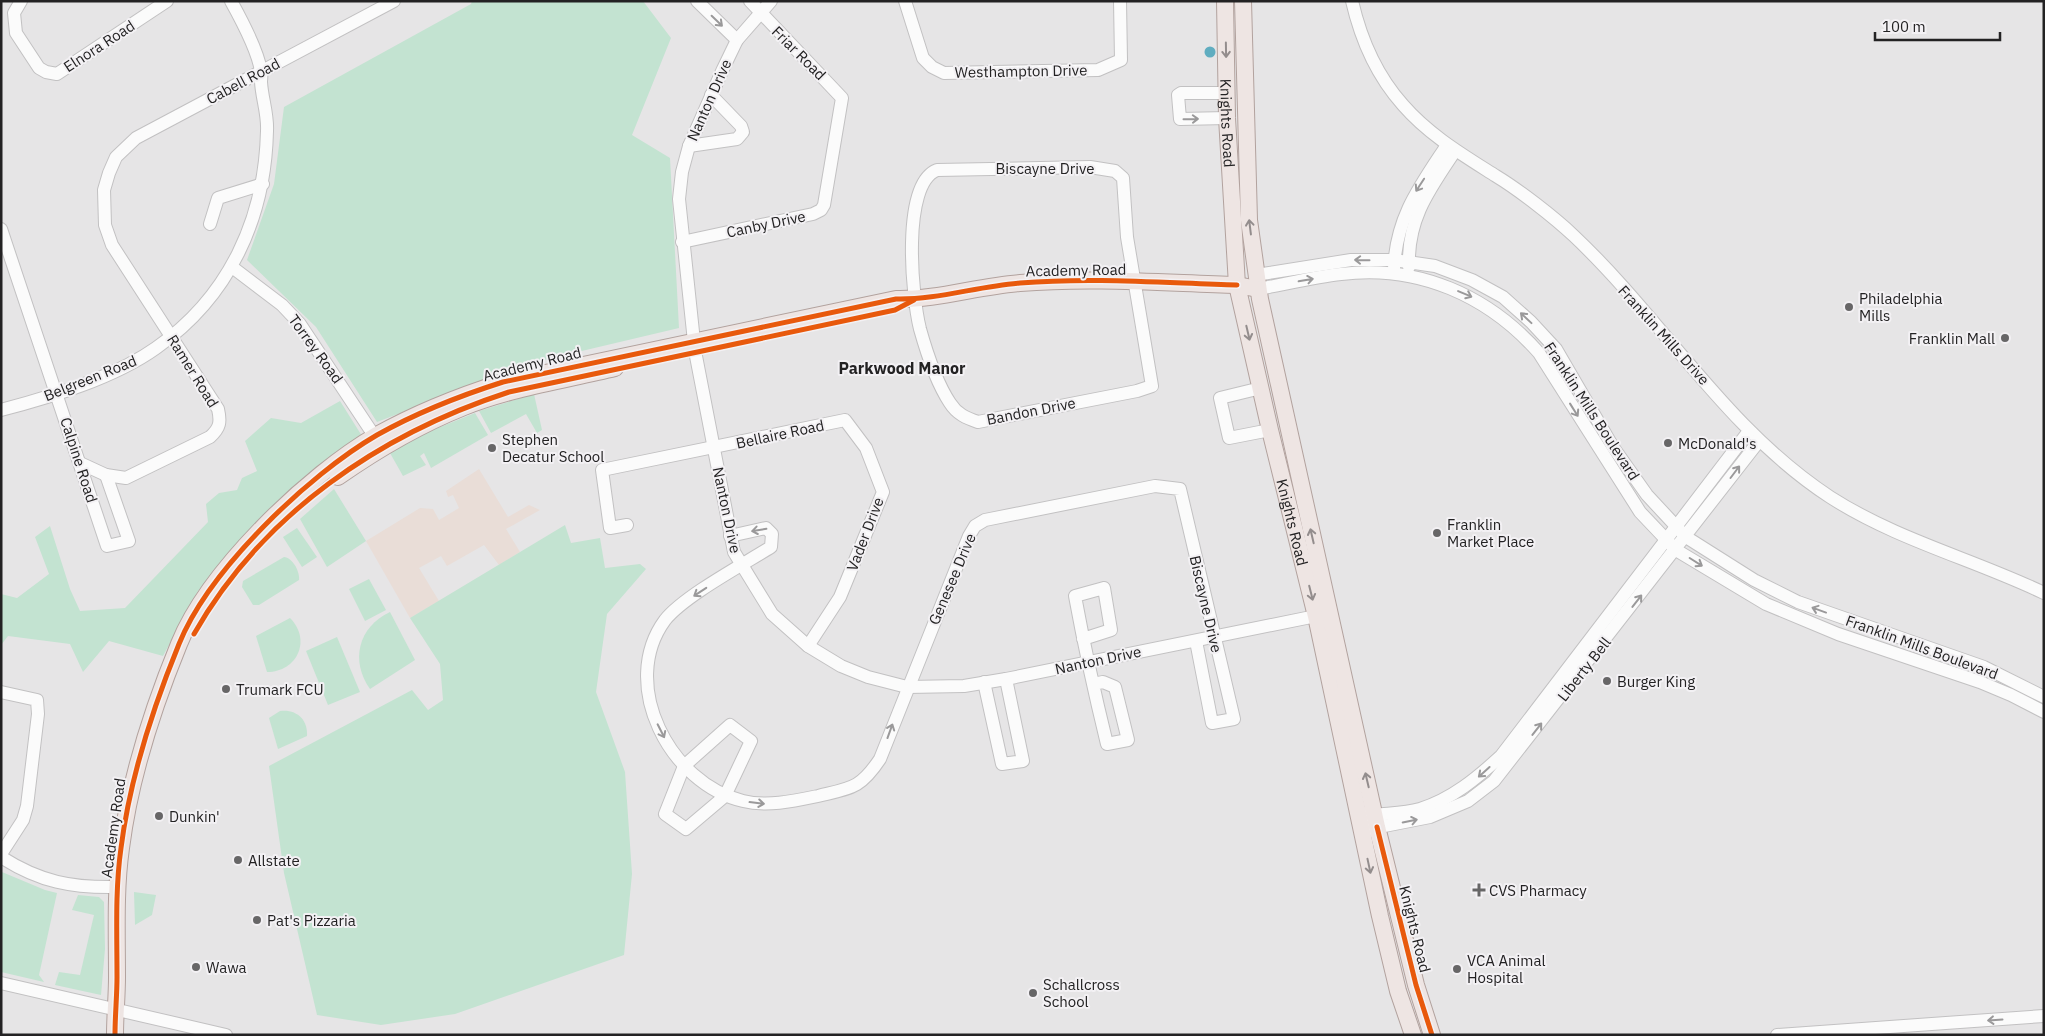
<svg xmlns="http://www.w3.org/2000/svg" width="2045" height="1036" viewBox="0 0 2045 1036" font-family="'IBM Plex Sans',sans-serif">
	<rect width="100%" height="100%" fill="#e6e5e6"/>
	<path fill="#e9ddd7" d="M 479,469 L 508,517 L 529,505 L 540,510 L 506,529 L 520,552 L 499,565 L 484,545 L 447,566 L 441,556 L 419,568 L 439,601 L 410,618 L 366,541 L 420,508 L 433,509 L 439,520 L 459,508 L 453,495 L 448,497 L 446,491 Z"/>
	<g fill="#c3e3d1">
		<path d="M 472,1 L 643,1 L 671,38 L 632,135 L 670,158 L 679,328 L 531,363 L 377,422 L 316,327 L 247,260 L 274,184 L 284,107 L 471,4 Z"/>
		<path d="M 534,394 L 542,430 L 537,433 L 526,414 L 491,433 L 479,411 Z"/>
		<path d="M 340,401 L 362,436 L 247,535 L 198,591 L 163,656 L 109,641 L 83,672 L 70,644 L 8,636 L 1,645 L 1,594 L 17,598 L 49,574 L 35,537 L 50,526 L 70,589 L 80,611 L 125,608 L 208,522 L 206,504 L 219,493 L 237,490 L 242,478 L 257,471 L 245,441 L 271,418 L 301,423 Z"/>
		<path d="M 475,413 L 488,435 L 431,468 L 424,453 L 420,456 L 426,465 L 403,476 L 390,453 L 423,434 Z"/>
		<path d="M 334,489 L 366,541 L 327,567 L 300,519 Z"/>
		<path d="M 565,525 L 571,543 L 600,538 L 605,568 L 640,564 L 646,569 L 607,614 L 596,692 L 625,772 L 632,874 L 624,955 L 455,1014 L 381,1025 L 317,1015 L 284,873 L 269,766 L 412,690 L 428,710 L 443,700 L 440,664 L 410,618 Z"/>
		<path d="M 297,528 L 317,557 L 302,567 L 283,537 Z"/>
		<path d="M 284,557 C 293,558 300,572 299,580 L 259,605 L 253,605 L 242,587 L 243,581 Z"/>
		<path d="M 369,579 L 386,610 L 365,621 L 349,589 Z"/>
		<path d="M 390,612 L 415,660 L 370,689 C 350,661 358,627 390,612 Z"/>
		<path d="M 290,618 C 312,640 297,672 267,672 L 256,636 Z"/>
		<path d="M 337,637 L 360,692 L 328,705 L 306,651 Z"/>
		<path d="M 280,711 C 297,709 308,720 307,736 L 278,749 L 269,718 Z"/>
		<path d="M 2,872 L 45,890 L 57,893 L 39,975 L 44,982 L 1,972 Z"/>
		<path d="M 134,892 L 156,895 L 152,915 L 135,925 Z"/>
		<path d="M 78,895 L 99,897 L 104,902 L 105,949 L 101,995 L 55,985 L 59,972 L 80,975 L 94,915 L 72,910 Z"/>
	</g>
	<circle fill="#60adc0" cx="1210" cy="52" r="5.5"/>
	<g fill="none" stroke-linecap="round" stroke-linejoin="round">
		<defs>
			<g id="minor">
				<path d="M 21,1 L 14,13 L 16,33 L 39,68 L 46,72 L 57,74 L 167,1"/>
				<path d="M 697,1 L 737,40"/>
				<path d="M 771,1 L 737,40 L 723,69 L 689,146 L 682,172 L 679,199 L 695,351 L 734,552 L 772,614 L 808,646 L 841,666 L 868,677 L 907,687 L 964,686 L 1006,679 L 1316,616"/>
				<path d="M 905,1 L 923,58 L 932,67 L 944,73 L 1098,70 L 1121,60 L 1120,1"/>
				<path d="M 1352,1 C 1361,40 1376,75 1403,105 C 1429,135 1463,155 1496,176 C 1519,190 1554,217 1574,236 C 1663,320 1726,429 1830,497 C 1897,540 1973,559 2044,593"/>
				<path d="M 1226,93 L 1181,93 L 1178,95 L 1180,119 L 1227,118"/>
				<path d="M 689,146 L 737,139 L 743,132 L 741,126 L 711,95"/>
				<path d="M 1090,167 L 1115,171 L 1123,178 L 1127,237 L 1152,386 L 1137,391 L 978,422 C 966,418 957,414 950,403 C 936,382 927,354 920,329 C 912,297 901,184 937,170 Z"/>
				<path d="M 210,224 L 218,198 L 263,184"/>
				<path d="M 1,229 L 107,546 L 129,541 L 106,475"/>
				<path d="M 682,242 L 813,214 L 821,210 L 824,205 L 842,98 L 750,1"/>
				<path d="M 232,267 L 282,305 L 300,324 L 379,443"/>
				<path d="M 1409,267 C 1407,219 1429,190 1455,151"/>
				<path d="M 1394,269 C 1396,217 1420,186 1447,145"/>
				<path d="M 1256,275 L 1351,260 L 1394,260 L 1435,266 L 1472,280 L 1503,297 L 1531,322 L 1556,349 L 1613,447 L 1647,495 L 1686,537 L 1754,580 L 1798,602 L 1984,667 L 2044,697"/>
				<path d="M 1258,289 C 1286,284 1314,277 1341,274 C 1418,264 1489,296 1539,353 L 1640,512 L 1676,550 L 1766,604 L 1838,634 L 1980,682 L 2011,695 L 2044,712"/>
				<path d="M 1261,388 L 1220,398 L 1229,438 L 1270,430"/>
				<path d="M 1,410 C 51,397 114,378 156,348 C 229,297 265,219 267,131 C 268,114 262,99 261,82 C 261,79 262,74 261,71 C 258,52 241,19 231,1"/>
				<path d="M 80,463 L 106,475 L 126,478 L 210,437 C 220,428 221,422 218,409 L 112,245 L 105,225 L 104,190 L 109,173 L 116,157 L 136,138 L 394,1"/>
				<path d="M 627,525 L 610,528 L 602,470 L 845,420 L 866,448 L 883,492 L 840,597 L 808,646"/>
				<path d="M 730,536 L 766,528 L 772,534 L 771,547 C 744,564 684,596 665,620 C 618,684 670,784 743,801 C 767,807 794,801 818,796 C 851,788 860,789 880,759 L 969,536 L 975,526 L 985,520 L 1155,486 L 1180,489 L 1234,719 L 1212,723 L 1196,641"/>
				<path d="M 1083,639 L 1111,630 L 1104,588 L 1075,596 C 1084,645 1095,695 1107,744 L 1128,740 L 1115,687 L 1103,682 L 1093,684"/>
				<path d="M 984,682 L 1002,764 L 1023,761 L 1006,679"/>
				<path d="M 1,692 L 37,700 L 38,714 L 27,806 L 23,820 L 1,854"/>
				<path d="M 730,725 L 751,741 L 725,796 L 686,829 L 665,814 L 684,766 Z"/>
				<path d="M 1366,816 C 1384,813 1403,814 1420,809 C 1452,799 1477,778 1501,756 L 1749,431"/>
				<path d="M 1369,829 L 1430,817 L 1468,801 L 1494,781 L 1759,441"/>
				<path d="M 1,857 C 40,882 72,888 117,887"/>
				<path d="M 1,983 L 226,1035"/>
				<path d="M 1777,1035 L 2044,1016"/>
			</g>
			<g id="major">
				<path id="s1" d="M 1225,1 L 1227,118 L 1237,285 L 1270,430 L 1316,616 L 1380,916 L 1398,991 L 1413,1035"/>
				<path d="M 1243,1 L 1249,220 L 1260,299 L 1377,827 L 1416,985 L 1432,1035"/>
				<path d="M 338,477 C 378,449 419,425 464,407 C 512,388 565,380 615,368"/>
				<path d="M 115,1035 C 115,1015 117,996 117,977 C 117,934 115,890 121,848 C 130,777 152,710 179,644 C 209,570 308,475 377,435 C 418,412 459,396 503,382 L 896,299 C 937,300 978,286 1020,283 C 1092,277 1165,283 1237,285 L 1258,289"/>
			</g>
		</defs>
		<use href="#minor" stroke="#c2c1c2" stroke-width="14"/>
		<use href="#major" stroke="#b2a29e" stroke-width="18"/>
		<use href="#minor" stroke="#fbfbfb" stroke-width="12"/>
		<use href="#major" stroke="#eee5e3" stroke-width="16"/>
		<defs>
			<g id="cycleway">
				<path d="M 194,634 C 262,514 380,434 509,392 L 895,310 L 914,300"/>
				<path d="M 1377,827 L 1416,985 L 1432,1035"/>
				<path d="M 115,1035 C 115,1015 117,996 117,977 C 117,934 115,890 121,848 C 130,777 152,710 179,644 C 209,570 308,475 377,435 C 418,412 459,396 503,382 L 896,299 C 937,300 978,286 1020,283 C 1092,277 1165,283 1237,285"/>
			</g>
		</defs>
		<use href="#cycleway" stroke="#f3f1f4" stroke-width="8"/>
		<use href="#cycleway" stroke="#e8590c" stroke-width="5"/>
	</g>
	<defs><path id="oneway-shaft" d="M-6 0H5M1.5-3L5.5 0L1.5 3" fill="none" stroke-width="1.6" stroke-linecap="round" stroke-linejoin="round" transform="scale(1.25)"/></defs>
	<g stroke="#9a999a">
		<use href="#oneway-shaft" transform="translate(717 21) rotate(44)"/>
		<use href="#oneway-shaft" transform="translate(1191 119) rotate(-1)"/>
		<use href="#oneway-shaft" transform="translate(1420 185) rotate(123)"/>
		<use href="#oneway-shaft" transform="translate(1362 260) rotate(-179)"/>
		<use href="#oneway-shaft" transform="translate(1306 280) rotate(-10)"/>
		<use href="#oneway-shaft" transform="translate(1465 294) rotate(23)"/>
		<use href="#oneway-shaft" transform="translate(1526 318) rotate(-137)"/>
		<use href="#oneway-shaft" transform="translate(1574 410) rotate(58)"/>
		<use href="#oneway-shaft" transform="translate(1735 472) rotate(-53)"/>
		<use href="#oneway-shaft" transform="translate(759 530) rotate(171)"/>
		<use href="#oneway-shaft" transform="translate(1696 562) rotate(32)"/>
		<use href="#oneway-shaft" transform="translate(700 592) rotate(147)"/>
		<use href="#oneway-shaft" transform="translate(1637 601) rotate(-52)"/>
		<use href="#oneway-shaft" transform="translate(1819 610) rotate(-160)"/>
		<use href="#oneway-shaft" transform="translate(1537 729) rotate(-52)"/>
		<use href="#oneway-shaft" transform="translate(661 731) rotate(63)"/>
		<use href="#oneway-shaft" transform="translate(890 731) rotate(-70)"/>
		<use href="#oneway-shaft" transform="translate(1484 772) rotate(138)"/>
		<use href="#oneway-shaft" transform="translate(757 803) rotate(7)"/>
		<use href="#oneway-shaft" transform="translate(1410 821) rotate(-11)"/>
		<use href="#oneway-shaft" transform="translate(1995 1020) rotate(176)"/>
	</g>
	<g stroke="#938d8d">
		<use href="#oneway-shaft" transform="translate(1226 50) rotate(89)"/>
		<use href="#oneway-shaft" transform="translate(1250 227) rotate(-97)"/>
		<use href="#oneway-shaft" transform="translate(1248 333) rotate(77)"/>
		<use href="#oneway-shaft" transform="translate(1312 536) rotate(-103)"/>
		<use href="#oneway-shaft" transform="translate(1311 593) rotate(76)"/>
		<use href="#oneway-shaft" transform="translate(1367 780) rotate(-103)"/>
		<use href="#oneway-shaft" transform="translate(1369 866) rotate(78)"/>
	</g>
	<g fill="#676667" stroke="#f3f1f4" stroke-width="2">
		<circle cx="1849" cy="307" r="5"/>
		<circle cx="2005" cy="338" r="5"/>
		<circle cx="1668" cy="443" r="5"/>
		<circle cx="492" cy="448" r="5"/>
		<circle cx="1437" cy="533" r="5"/>
		<circle cx="1607" cy="681" r="5"/>
		<circle cx="226" cy="689" r="5"/>
		<circle cx="159" cy="816" r="5"/>
		<circle cx="238" cy="860" r="5"/>
		<path d="M1476.5 882.5h5v5h5v5h-5v5h-5v-5h-5v-5h5z"/>
		<circle cx="257" cy="920" r="5"/>
		<circle cx="196" cy="967" r="5"/>
		<circle cx="1457" cy="969" r="5"/>
		<circle cx="1033" cy="993" r="5"/>
	</g>
	<g text-anchor="middle" dominant-baseline="central" stroke-width="4" stroke-linejoin="round" paint-order="stroke">
		<g font-size="15" fill="#232223" stroke="#f3f1f4">
			<text transform="translate(99 46) rotate(-33)">Elnora Road</text>
			<text transform="translate(799 53) rotate(45)">Friar Road</text>
			<text transform="translate(1021 71) rotate(-1)">Westhampton Drive</text>
			<text transform="translate(243 81) rotate(-28)">Cabell Road</text>
			<text transform="translate(709 100) rotate(-66)">Nanton Drive</text>
			<text stroke="none"><textPath href="#s1" startOffset="122">Knights Road</textPath></text>
			<text x="1045" y="168">Biscayne Drive</text>
			<text transform="translate(766 224) rotate(-12)">Canby Drive</text>
			<text transform="translate(1076 270) rotate(-1)">Academy Road</text>
			<text transform="translate(1664 335) rotate(48)">Franklin Mills Drive</text>
			<text transform="translate(316 349) rotate(54)">Torrey Road</text>
			<text transform="translate(532 364) rotate(-14)">Academy Road</text>
			<text transform="translate(193 371) rotate(58)">Ramer Road</text>
			<text transform="translate(90 378) rotate(-22)">Belgreen Road</text>
			<text transform="translate(1031 411) rotate(-11)">Bandon Drive</text>
			<text transform="translate(1592 411) rotate(57)">Franklin Mills Boulevard</text>
			<text transform="translate(780 434) rotate(-12)">Bellaire Road</text>
			<text transform="translate(79 460) rotate(72)">Calpine Road</text>
			<text transform="translate(727 510) rotate(78)">Nanton Drive</text>
			<text stroke="none"><textPath href="#s1" startOffset="528">Knights Road</textPath></text>
			<text transform="translate(865 534) rotate(-69)">Vader Drive</text>
			<text transform="translate(952 579) rotate(-67)">Genesee Drive</text>
			<text transform="translate(1206 604) rotate(77)">Biscayne Drive</text>
			<text transform="translate(1922 647) rotate(20)">Franklin Mills Boulevard</text>
			<text transform="translate(1098 660) rotate(-12)">Nanton Drive</text>
			<text transform="translate(1584 669) rotate(-52)">Liberty Bell</text>
			<text transform="translate(113 828) rotate(-82)">Academy Road</text>
			<text transform="translate(1415 929) rotate(76)">Knights Road</text>
		</g>
		<g font-size="15" fill="#232223" stroke="#f3f1f4" text-anchor="start">
			<text x="1859" y="298">Philadelphia<tspan x="1859" dy="17">Mills</tspan></text>
			<text x="1995" y="338" text-anchor="end">Franklin Mall</text>
			<text x="502" y="439">Stephen<tspan x="502" dy="17">Decatur School</tspan></text>
			<text x="1678" y="443">McDonald's</text>
			<text x="1447" y="524">Franklin<tspan x="1447" dy="17">Market Place</tspan></text>
			<text x="1617" y="681">Burger King</text>
			<text x="236" y="689">Trumark FCU</text>
			<text x="169" y="816">Dunkin'</text>
			<text x="248" y="860">Allstate</text>
			<text x="1489" y="890">CVS Pharmacy</text>
			<text x="267" y="920">Pat's Pizzaria</text>
			<text x="1467" y="960">VCA Animal<tspan x="1467" dy="17">Hospital</tspan></text>
			<text x="206" y="967">Wawa</text>
			<text x="1043" y="984">Schallcross<tspan x="1043" dy="17">School</tspan></text>
		</g>
		<g font-size="16" font-weight="bold" fill="#232223" stroke="#f3f1f4">
			<text x="902" y="368">Parkwood Manor</text>
		</g>
	</g>
	<rect width="2045" height="1036" fill="none" stroke="#232223" stroke-width="5"/>
	<path d="M1875 32v8h125v-8" fill="none" stroke="#232223" stroke-width="2.5"/>
	<text x="1882" y="32" font-size="15" fill="#232223" stroke="#f3f1f4" stroke-width="4" paint-order="stroke">100 m</text>
</svg>
